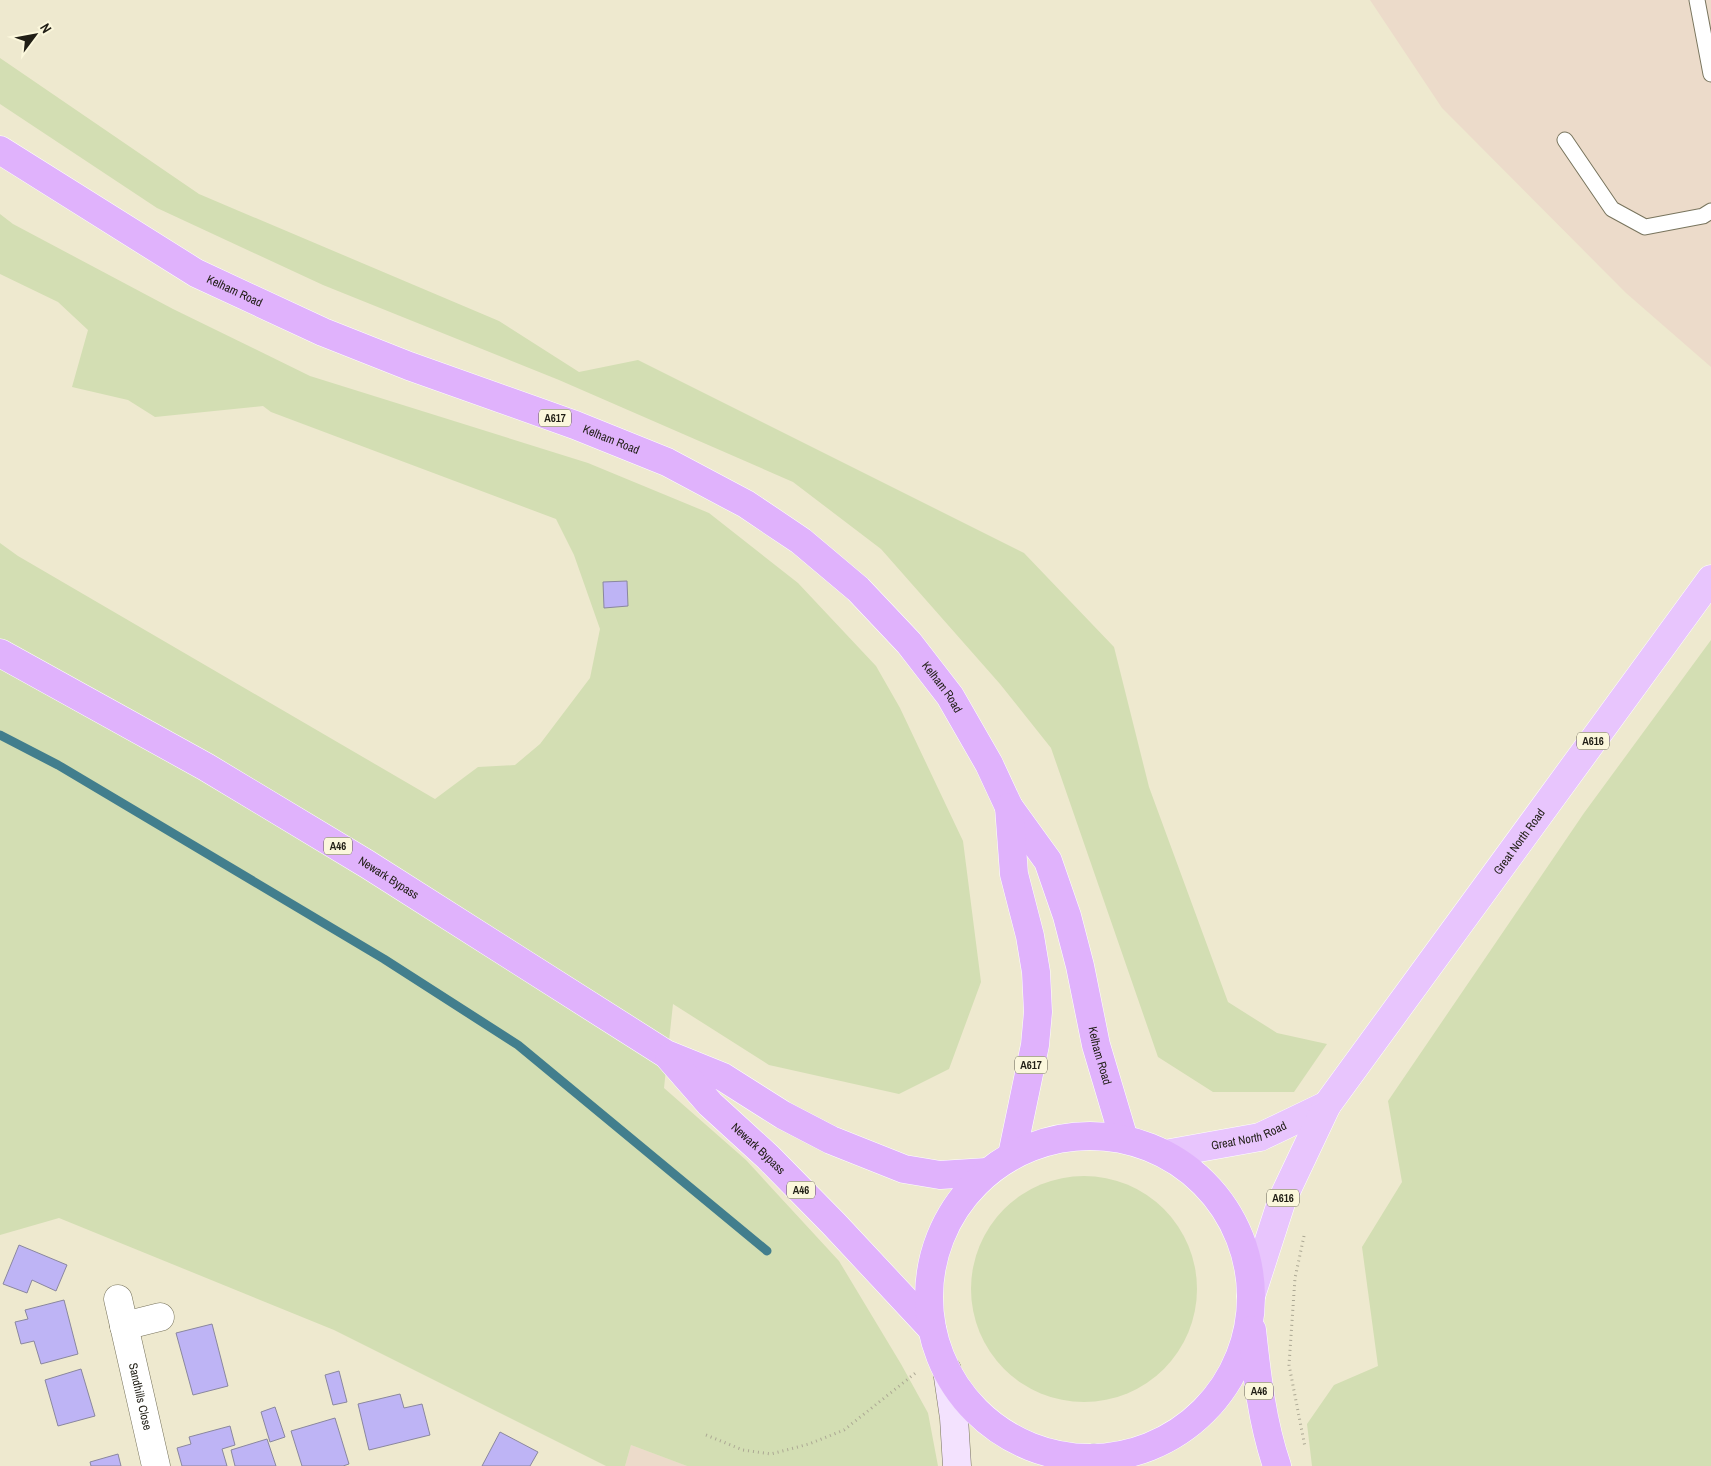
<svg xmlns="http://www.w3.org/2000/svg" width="1711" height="1466" viewBox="0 0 1711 1466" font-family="'Archivo Narrow',sans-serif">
	<rect width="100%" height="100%" fill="#eee9cf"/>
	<g fill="#ecdbca">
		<path d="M 1370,0 L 1711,0 L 1711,367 L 1626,293 L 1442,108 Z"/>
		<path d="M 631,1445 L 687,1466 L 625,1466 Z"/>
	</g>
	<g fill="#d3deb3">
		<path d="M 0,58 L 199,194 L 499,321 L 579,372 L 638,360 L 1024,553 L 1114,647 L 1149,787 L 1228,1002 L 1277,1033 L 1327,1044 L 1294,1092 L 1213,1092 L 1158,1057 L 1051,748 L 1000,684 L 881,549 L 793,482 L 559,380 L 323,285 L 157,208 L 0,104 Z"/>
		<path d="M 0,214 L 13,224 L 173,309 L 310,376 L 588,463 L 709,513 L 798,583 L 876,666 L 900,708 L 963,841 L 981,982 L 949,1069 L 899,1094 L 769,1065 L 673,1004 L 664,1088 L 746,1160 L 839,1261 L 901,1364 L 928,1413 L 938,1466 L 687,1466 L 631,1445 L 625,1466 L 606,1466 L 334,1330 L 59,1218 L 0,1235 L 0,543 L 18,556 L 435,799 L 478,767 L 515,765 L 540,744 L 590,678 L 600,629 L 574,555 L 556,519 L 271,412 L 263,406 L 155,417 L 128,400 L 72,387 L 88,330 L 58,302 L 0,274 Z"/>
		<path d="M 1711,640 L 1711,1466 L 1312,1466 L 1307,1424 L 1334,1385 L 1378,1366 L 1362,1247 L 1402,1182 L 1388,1101 L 1584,813 Z"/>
		<circle cx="1084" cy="1289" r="113"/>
	</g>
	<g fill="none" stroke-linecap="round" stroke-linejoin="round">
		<path stroke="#427e8d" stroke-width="9" d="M 0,735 L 58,765 L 384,959 L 518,1045 L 767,1251"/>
	</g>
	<g fill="#beb4f5" stroke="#8a879e">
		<path d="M 627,581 L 628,606 L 604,608 L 603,582 Z"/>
		<path d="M 19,1245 L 67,1265 L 56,1291 L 32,1280 L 27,1293 L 3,1284 Z"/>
		<path d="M 64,1300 L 78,1354 L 41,1364 L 34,1341 L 21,1344 L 15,1322 L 28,1319 L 25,1310 Z"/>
		<path d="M 212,1324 L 228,1386 L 193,1395 L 176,1333 Z"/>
		<path d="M 81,1369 L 95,1416 L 58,1426 L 45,1380 Z"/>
		<path d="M 339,1371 L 347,1402 L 333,1405 L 325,1375 Z"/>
		<path d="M 400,1394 L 404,1408 L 422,1404 L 430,1435 L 369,1450 L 358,1404 Z"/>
		<path d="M 275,1407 L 285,1437 L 270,1442 L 261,1412 Z"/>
		<path d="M 335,1418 L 349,1464 L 343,1466 L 302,1466 L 291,1431 Z"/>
		<path d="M 230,1426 L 235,1445 L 222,1449 L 227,1466 L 182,1466 L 177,1448 L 191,1444 L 189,1437 Z"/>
		<path d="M 500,1432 L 538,1452 L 530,1466 L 482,1466 Z"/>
		<path d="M 267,1439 L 276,1466 L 235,1466 L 231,1450 Z"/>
		<path d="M 118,1454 L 121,1466 L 91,1466 L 90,1462 Z"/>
	</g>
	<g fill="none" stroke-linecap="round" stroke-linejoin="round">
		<defs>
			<g id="service">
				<path d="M 1697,0 L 1711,74"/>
				<path d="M 1565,140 L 1612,209 L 1645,227 L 1703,216 L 1711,211"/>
			</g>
			<g id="minor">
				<path id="s1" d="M 118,1299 L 156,1466"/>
				<path d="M 124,1326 L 160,1317"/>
			</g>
			<g id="secondary">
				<path d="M 947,1370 L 954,1418 L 957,1466"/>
				<path d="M 1085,1466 L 1094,1458"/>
			</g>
			<g id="primary">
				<path id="s2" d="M 1165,1154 L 1260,1137 L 1327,1105"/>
				<path id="s3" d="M 1251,1296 L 1282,1200 L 1327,1105 L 1711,579"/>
			</g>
			<g id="trunk">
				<path id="s4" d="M 0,150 L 196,273 L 323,332 L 409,366 L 575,425 L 667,462 L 746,504 L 801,541 L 858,589 L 909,643 L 950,696 L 989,764 L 1009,807 L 1048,861 L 1067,916 L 1080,966 L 1096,1045 L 1124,1139"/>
				<path id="s5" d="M 0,653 L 206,767 L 367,864 L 666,1054 L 723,1077 L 783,1115 L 831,1140 L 904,1169 L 940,1175 L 987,1172"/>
				<path d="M 1009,807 L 1014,874 L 1030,936 L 1036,972 L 1038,1012 L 1035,1045 L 1012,1155"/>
				<path id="s6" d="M 669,1057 L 710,1104 L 768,1157 L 834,1224 L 932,1329"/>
				<circle cx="1090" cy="1297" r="161"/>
				<path d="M 1252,1330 C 1257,1376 1262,1422 1277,1466"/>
			</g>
		</defs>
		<use href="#service" stroke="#78745d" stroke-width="17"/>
		<use href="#minor" stroke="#78745d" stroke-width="29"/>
		<use href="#secondary" stroke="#78745d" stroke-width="29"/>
		<use href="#primary" stroke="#fff" stroke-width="29"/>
		<use href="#trunk" stroke="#fff" stroke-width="29"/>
		<g stroke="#aca894" stroke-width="3" stroke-dasharray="1 4" stroke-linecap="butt">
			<path d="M 1304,1236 L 1295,1278 L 1289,1365 L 1305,1447"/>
			<path d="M 706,1435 L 743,1450 L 771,1454 L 809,1444 L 844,1430 L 918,1371"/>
		</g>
		<use href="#service" stroke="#fff" stroke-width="15"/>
		<use href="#minor" stroke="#fff" stroke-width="28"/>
		<use href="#secondary" stroke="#f3e2fe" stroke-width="28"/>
		<use href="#primary" stroke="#e8c5fd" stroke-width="28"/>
		<use href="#trunk" stroke="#e0b2fc" stroke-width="28"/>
	</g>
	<g text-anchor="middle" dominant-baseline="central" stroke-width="5" stroke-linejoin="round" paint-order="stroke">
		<g fill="#fbf7dc" stroke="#625f51" stroke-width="1">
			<rect x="539" y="409.5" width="32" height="17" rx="4"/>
			<rect x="1577" y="732.5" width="32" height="17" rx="4"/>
			<rect x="324" y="837.5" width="28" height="17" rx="4"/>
			<rect x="1015" y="1056.5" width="32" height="17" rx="4"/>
			<rect x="787" y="1181.5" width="28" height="17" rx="4"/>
			<rect x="1267" y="1189.5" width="32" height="17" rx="4"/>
			<rect x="1245" y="1382.5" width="28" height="17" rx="4"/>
		</g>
		<g font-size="11" font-weight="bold" fill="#201e15">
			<text x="555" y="418">A617</text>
			<text x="1593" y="741">A616</text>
			<text x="338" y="846">A46</text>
			<text x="1031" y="1065">A617</text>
			<text x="801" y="1190">A46</text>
			<text x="1283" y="1198">A616</text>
			<text x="1259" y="1391">A46</text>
		</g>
		<g font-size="12" fill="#201e15" stroke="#fbf7dc">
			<text stroke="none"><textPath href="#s4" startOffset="274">Kelham Road</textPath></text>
			<text stroke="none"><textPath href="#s4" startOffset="679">Kelham Road</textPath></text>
			<text stroke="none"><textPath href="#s4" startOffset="1099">Kelham Road</textPath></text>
			<text stroke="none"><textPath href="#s3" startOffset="532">Great North Road</textPath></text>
			<text stroke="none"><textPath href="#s5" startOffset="449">Newark Bypass</textPath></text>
			<text stroke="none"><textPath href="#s4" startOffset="1505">Kelham Road</textPath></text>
			<text stroke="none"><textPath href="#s2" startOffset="86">Great North Road</textPath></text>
			<text stroke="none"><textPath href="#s6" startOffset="128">Newark Bypass</textPath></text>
			<text stroke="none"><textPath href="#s1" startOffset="100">Sandhills Close</textPath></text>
		</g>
	</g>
	<g transform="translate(35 35) rotate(58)" stroke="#fbf7dc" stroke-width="4" paint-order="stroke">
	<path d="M0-4L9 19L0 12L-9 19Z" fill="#201e15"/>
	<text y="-8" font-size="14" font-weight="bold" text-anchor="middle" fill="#201e15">N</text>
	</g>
</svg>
